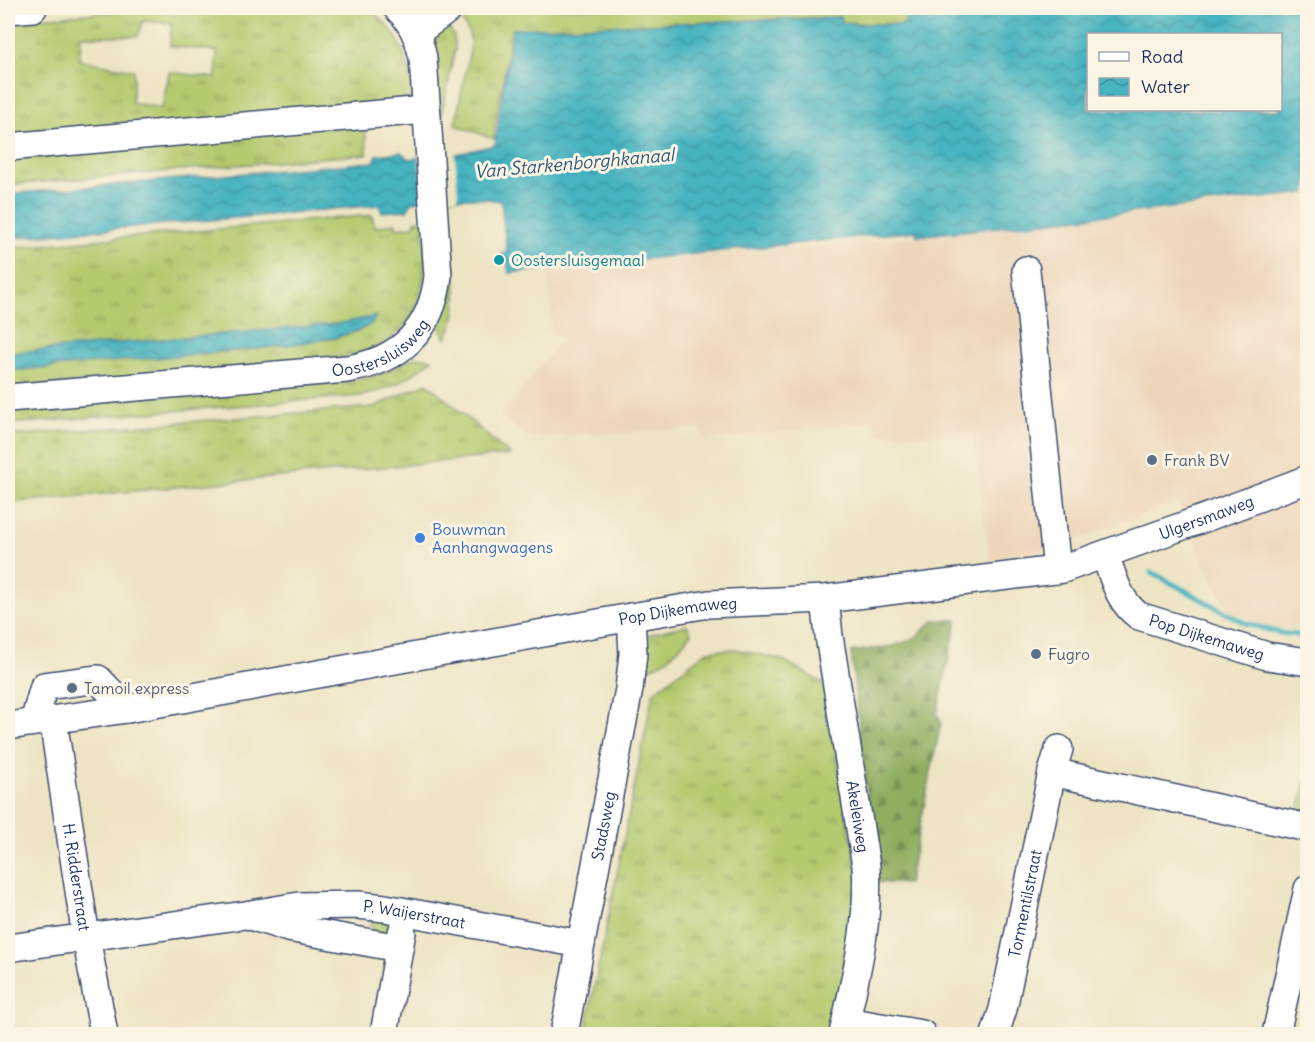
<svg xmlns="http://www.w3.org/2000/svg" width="1315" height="1042" viewBox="0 0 1315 1042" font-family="Delius,sans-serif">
	<defs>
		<pattern id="grass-tufts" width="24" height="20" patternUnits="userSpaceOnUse" patternTransform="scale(1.5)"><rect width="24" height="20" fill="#b4ca6e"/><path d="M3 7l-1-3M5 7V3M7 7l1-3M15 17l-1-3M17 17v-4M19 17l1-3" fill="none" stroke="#92a45e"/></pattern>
		<pattern id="forest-firs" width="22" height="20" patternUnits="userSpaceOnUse" patternTransform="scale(1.5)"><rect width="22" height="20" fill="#8fae61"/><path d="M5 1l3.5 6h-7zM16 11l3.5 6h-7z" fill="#748e53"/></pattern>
		<pattern id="water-waves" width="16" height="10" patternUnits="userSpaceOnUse" patternTransform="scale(1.5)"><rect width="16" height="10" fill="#45b3c0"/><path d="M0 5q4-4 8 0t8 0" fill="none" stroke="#39929f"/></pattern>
	</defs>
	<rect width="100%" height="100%" fill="#fcf5e5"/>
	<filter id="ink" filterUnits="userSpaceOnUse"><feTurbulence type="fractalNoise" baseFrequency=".0167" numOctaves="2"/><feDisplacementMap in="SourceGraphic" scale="12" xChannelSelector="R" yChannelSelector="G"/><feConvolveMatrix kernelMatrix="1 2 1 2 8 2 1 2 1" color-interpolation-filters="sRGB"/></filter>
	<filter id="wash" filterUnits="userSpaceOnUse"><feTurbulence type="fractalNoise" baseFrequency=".008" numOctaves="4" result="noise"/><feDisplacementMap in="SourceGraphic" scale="24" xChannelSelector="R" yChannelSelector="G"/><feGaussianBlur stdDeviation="1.35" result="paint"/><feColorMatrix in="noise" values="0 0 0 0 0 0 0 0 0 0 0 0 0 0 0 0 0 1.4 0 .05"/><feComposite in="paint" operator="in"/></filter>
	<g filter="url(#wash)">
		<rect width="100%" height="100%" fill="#ede4c3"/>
		<path fill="#edd7bb" d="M 1307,197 L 1307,626 L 1285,629 L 1265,626 L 1227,609 L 1196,546 L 1177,501 L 1068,543 L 1028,554 L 990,560 L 973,432 L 934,435 L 877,434 L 875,422 L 702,440 L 701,428 L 530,438 L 500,417 L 561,339 L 548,328 L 552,324 L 547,271 L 916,237 Z"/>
		<g fill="url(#grass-tufts)" stroke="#687c66" stroke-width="1.5" fill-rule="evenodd">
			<path d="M 154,8 L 366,8 C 401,30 408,58 413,96 L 405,107 L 8,143 L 8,21 ZM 143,21 L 171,23 L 170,46 L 217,51 L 216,78 L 169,72 L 162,108 L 132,103 L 134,70 L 79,60 L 81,36 L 138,36 Z"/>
			<path d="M 469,8 L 1129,8 L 906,15 L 906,25 L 842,23 L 841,17 L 512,29 L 495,125 L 494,139 L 455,125 L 471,45 L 469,33 L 462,20 L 465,10 Z"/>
			<path d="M 446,21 L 454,37 L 455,49 L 438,133 L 436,39 L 441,26 Z"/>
			<path d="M 365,121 L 367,154 L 8,185 L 8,154 Z"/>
			<path d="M 372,215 L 375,227 L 395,223 L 397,228 L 414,226 L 415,221 L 423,220 C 427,259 428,303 398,332 C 387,343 373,350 358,354 C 314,364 267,366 222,370 C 150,376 79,382 8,389 L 8,371 L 265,348 L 334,338 L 360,330 L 371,324 L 376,317 L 336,324 L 8,353 L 8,248 Z"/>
			<path d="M 451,264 L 454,264 C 456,291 460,314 446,338 L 441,330 L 440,320 L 449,292 Z"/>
			<path d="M 415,357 L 432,359 C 412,378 388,390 361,396 L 8,424 L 8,408 L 347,382 L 380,375 Z"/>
			<path d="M 427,383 L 510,455 L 8,503 L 8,436 L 374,407 Z"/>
			<path d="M 687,625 L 691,633 C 672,658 666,662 637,674 L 634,638 Z"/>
			<path d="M 735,649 L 783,660 L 824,684 L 859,882 L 836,1034 L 585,1034 L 653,693 L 707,651 Z"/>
			<path d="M 1307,774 L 1307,819 L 1298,817 Z"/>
			<path d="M 378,914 L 393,922 L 392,933 L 375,939 L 370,922 Z"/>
		</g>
		<path fill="url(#forest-firs)" stroke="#556e60" stroke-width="1.5" d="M 935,620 L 957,620 L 937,714 L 941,722 L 908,884 L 877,882 L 851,652 C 871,649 900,648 917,636 C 923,631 928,625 935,620 Z"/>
		<g fill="url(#water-waves)" stroke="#30718f" stroke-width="1.5" fill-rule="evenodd">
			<path d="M 1129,8 L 1307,8 L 1307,193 L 917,236 L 916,231 L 509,273 L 507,260 L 503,260 L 502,254 L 507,253 L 501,201 C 471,195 442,199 412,202 L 407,210 L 382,212 L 379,205 L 8,238 L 8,194 L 374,162 L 377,155 L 401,152 L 408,159 L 457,154 L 495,145 L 512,29 L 841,17 L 842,23 L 905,25 L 906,14 ZM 1088,34 L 1280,34 L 1280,110 L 1088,110 Z"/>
			<path d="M 377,316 L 371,324 L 360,330 L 334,338 L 265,348 L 8,371 L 8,353 L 336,324 Z"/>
		</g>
		<path fill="#ede4c3" d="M 455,152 L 458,198 L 423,201 L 419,155 Z"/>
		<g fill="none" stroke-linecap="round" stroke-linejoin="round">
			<path stroke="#45b3c0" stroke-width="5" d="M 1151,572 L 1245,623 L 1280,633 L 1308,636"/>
		</g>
	</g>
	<g filter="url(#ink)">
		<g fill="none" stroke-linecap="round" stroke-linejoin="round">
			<defs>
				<g id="minor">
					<path d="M 8,10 L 33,8"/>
					<path d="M 416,33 L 450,8"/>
					<path d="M 8,147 L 425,110"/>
					<path d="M 1026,270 L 1057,570"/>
					<path id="s1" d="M 8,398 L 347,369 C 400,361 432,330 438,276 L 423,58 C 419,38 412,21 397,8"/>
					<path id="s2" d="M 1105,555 C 1114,578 1118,601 1139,616 L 1267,656 L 1308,662"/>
					<path id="s3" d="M 825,599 L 829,636 L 866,866 C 870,924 855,978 843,1034"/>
					<path id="s4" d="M 53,720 L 86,937 L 104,1034"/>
					<path d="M 34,722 L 44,686 L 98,679 L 127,709"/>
					<path id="s5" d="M 8,726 L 127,709 L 631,617 L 709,604 L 825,599 L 1063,569 L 1205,518 L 1308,479"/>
					<path d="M 1052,772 L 1308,828"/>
					<path d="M 250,916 L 288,928 L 399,948"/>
					<path id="s6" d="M 8,948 L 245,915 L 299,906 L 358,905 L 385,908 L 581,944"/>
					<path d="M 846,1021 L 922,1034"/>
					<path d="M 384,1034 L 402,932"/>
					<path id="s7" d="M 564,1034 L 629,689 L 633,654 L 631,617"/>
					<path id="s8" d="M 995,1034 L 1003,1009 L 1052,772 L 1059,749"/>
					<path d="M 1276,1034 L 1308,889"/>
				</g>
			</defs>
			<use href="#minor" stroke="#3a4a6d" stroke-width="30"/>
			<use href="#minor" stroke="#fff" stroke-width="27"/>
		</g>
	</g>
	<circle fill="#0f9aa8" stroke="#fcf5e5" stroke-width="2" cx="499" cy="260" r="6"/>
	<g fill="#5c6f8a" stroke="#fcf5e5" stroke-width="2">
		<circle cx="1152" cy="460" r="6"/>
		<circle cx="1036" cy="654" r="6"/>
		<circle cx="72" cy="688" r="6"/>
	</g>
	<circle fill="#3f7fe0" stroke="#fcf5e5" stroke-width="2" cx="420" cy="538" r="6"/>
	<g text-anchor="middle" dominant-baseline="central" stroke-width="6" stroke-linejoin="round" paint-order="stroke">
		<g font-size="16" fill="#0d838f" stroke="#fcf5e5" text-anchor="start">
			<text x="511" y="260">Oostersluisgemaal</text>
		</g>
		<g font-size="16" fill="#1b2f5e" stroke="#fcf5e5">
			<text stroke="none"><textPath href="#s1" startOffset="380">Oostersluisweg</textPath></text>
			<text stroke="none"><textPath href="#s5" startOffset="1220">Ulgersmaweg</textPath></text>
			<text stroke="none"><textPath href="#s5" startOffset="680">Pop Dijkemaweg</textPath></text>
			<text stroke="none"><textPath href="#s2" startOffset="142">Pop Dijkemaweg</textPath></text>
			<text stroke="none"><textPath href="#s3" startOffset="220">Akeleiweg</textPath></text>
			<text stroke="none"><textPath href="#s7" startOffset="212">Stadsweg</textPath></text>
			<text stroke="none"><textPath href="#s4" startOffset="159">H. Ridderstraat</textPath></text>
			<text stroke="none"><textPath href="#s8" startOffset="134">Tormentilstraat</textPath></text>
			<text stroke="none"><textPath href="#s6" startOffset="410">P. Waijerstraat</textPath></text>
		</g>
		<g font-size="16" fill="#4e5e75" stroke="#fcf5e5" text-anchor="start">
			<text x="1164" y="460">Frank BV</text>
			<text x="1048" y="654">Fugro</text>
			<text x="84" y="688">Tamoil express</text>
		</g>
		<g font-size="16" fill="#366cbe" stroke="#fcf5e5" text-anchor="start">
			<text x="432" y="529">Bouwman<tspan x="432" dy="18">Aanhangwagens</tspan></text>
		</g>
		<g font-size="18" font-style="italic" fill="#28577b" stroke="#fcf5e5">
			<text transform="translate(574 163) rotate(-5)">Van Starkenborghkanaal</text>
		</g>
	</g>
	<rect width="1315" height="1042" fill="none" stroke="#fcf5e5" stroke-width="30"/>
	<rect x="1087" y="33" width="195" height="78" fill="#fcf5e5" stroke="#a2a6af" stroke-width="1.5"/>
	<rect x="1099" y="52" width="30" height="9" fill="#ffffff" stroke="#a2a6af" stroke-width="1.5"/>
	<text x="1141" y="63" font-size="18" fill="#1b2f5e">Road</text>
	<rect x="1099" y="78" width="30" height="18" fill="url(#water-waves)" stroke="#a2a6af" stroke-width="1.5"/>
	<text x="1141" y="93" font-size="18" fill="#1b2f5e">Water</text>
</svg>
